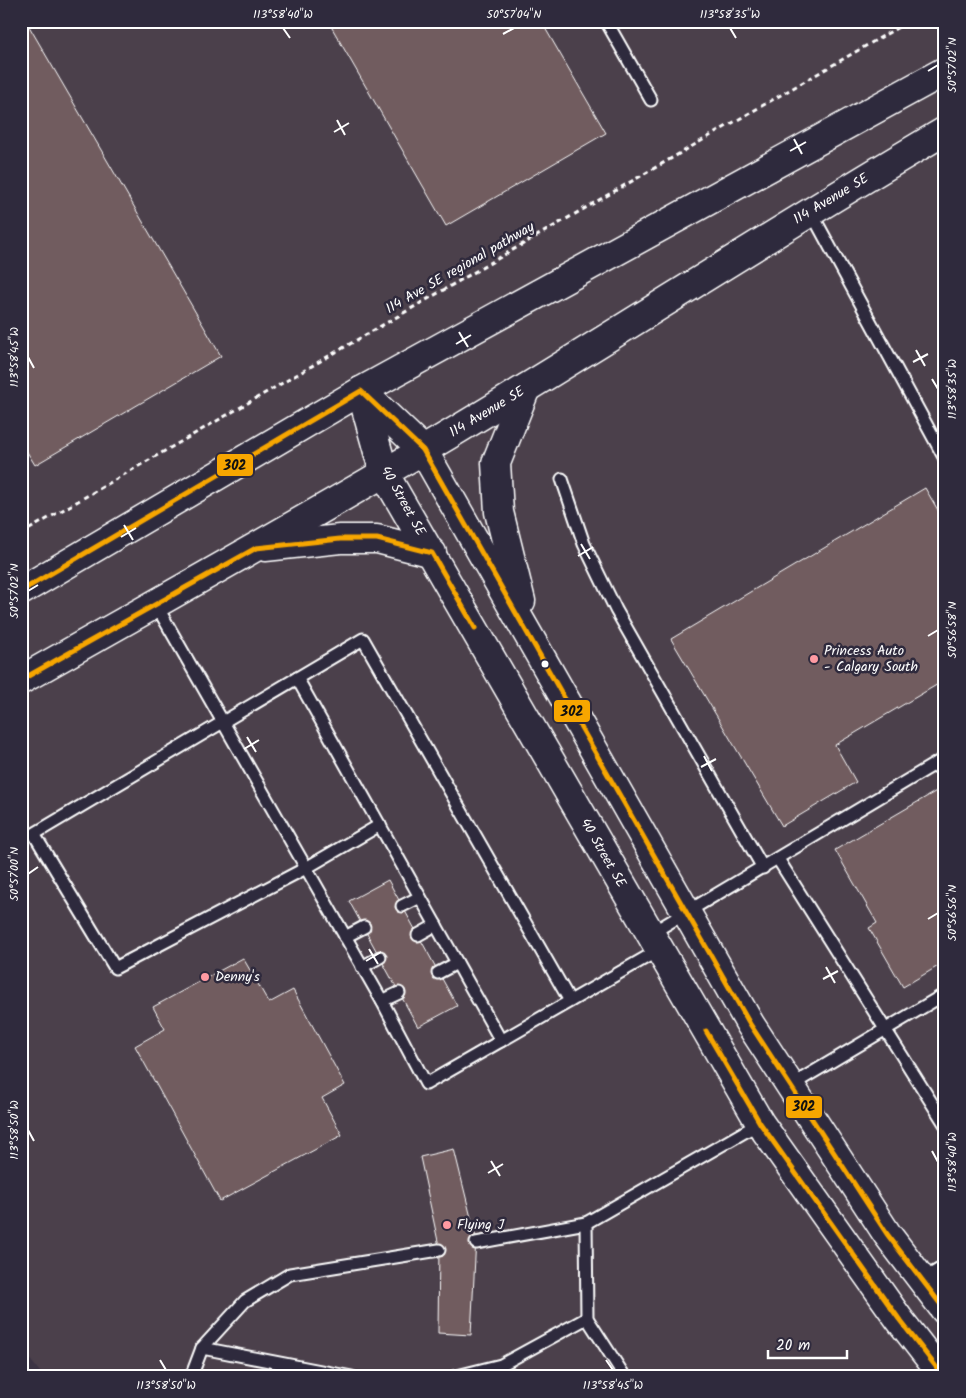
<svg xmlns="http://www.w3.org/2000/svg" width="966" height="1398" viewBox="0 0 966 1398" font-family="Kalam,sans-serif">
	<rect width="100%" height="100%" fill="#3c3444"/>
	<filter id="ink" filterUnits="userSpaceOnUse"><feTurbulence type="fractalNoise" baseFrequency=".02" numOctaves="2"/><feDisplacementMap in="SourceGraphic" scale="10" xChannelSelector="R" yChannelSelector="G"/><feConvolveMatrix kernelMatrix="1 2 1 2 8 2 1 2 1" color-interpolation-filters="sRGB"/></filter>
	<g filter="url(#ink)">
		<path fill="#4c404c" d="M 21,21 L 945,21 L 945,1377 L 44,1377 L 21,1348 Z"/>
		<g fill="#715c5e" stroke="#fff">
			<path d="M 21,21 L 26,21 L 221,356 L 35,465 L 21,442 Z"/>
			<path d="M 328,21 L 541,21 L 606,133 L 446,226 Z"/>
			<path d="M 925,488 L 945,522 L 945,680 L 835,745 L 856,782 L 782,826 L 671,639 Z"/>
			<path d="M 945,786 L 945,962 L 903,987 L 869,928 L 877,923 L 835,850 Z"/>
			<path d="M 388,880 L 457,1006 L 418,1027 L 349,901 Z"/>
			<path d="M 243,958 L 269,1003 L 293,990 L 345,1085 L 322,1098 L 342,1135 L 220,1201 L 135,1046 L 165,1029 L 153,1007 Z"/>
			<path d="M 454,1149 L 476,1238 L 471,1335 L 438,1333 L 439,1246 L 420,1157 Z"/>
		</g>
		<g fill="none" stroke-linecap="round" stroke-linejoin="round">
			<defs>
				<g id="lane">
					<path d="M 606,21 L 651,100"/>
					<path d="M 811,212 L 945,459"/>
					<path d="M 562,479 L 584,544 L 616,610 L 763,868"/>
					<path d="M 155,603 L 382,1001 L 426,1084 L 659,950"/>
					<path d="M 297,678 L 501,1041"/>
					<path d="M 380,825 L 306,868 L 115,968 L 34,834 L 363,639 L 570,1001"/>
					<path d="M 778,859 L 945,1124"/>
					<path d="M 402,906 L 420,897"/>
					<path d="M 650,934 L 945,758"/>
					<path d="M 418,935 L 436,925"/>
					<path d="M 345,937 L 364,927"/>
					<path d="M 362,967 L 380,957"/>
					<path d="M 438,973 L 457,963"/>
					<path d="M 382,1001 L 399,993"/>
					<path d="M 790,1086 L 945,994"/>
					<path d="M 476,1243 L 586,1223"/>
					<path d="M 922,1280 L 945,1266"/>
					<path d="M 202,1348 L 352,1377"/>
					<path d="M 191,1377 L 202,1348 L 245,1301 L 290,1274 L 439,1250"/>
					<path d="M 453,1377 L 501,1365 L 587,1318"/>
					<path d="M 625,1377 L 587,1318 L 586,1223 L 760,1123"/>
				</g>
				<g id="secondary">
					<path d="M 361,391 L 384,473 L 760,1123 L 899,1319 L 944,1377"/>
					<path d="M 362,392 L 423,450 L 750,1024 L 887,1234 L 945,1310"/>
					<path d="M 265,547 L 340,539 L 377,539 L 432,553"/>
					<path d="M 21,591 L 361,391 L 945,71"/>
					<path d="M 521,601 L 499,512 L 496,463 L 526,388"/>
					<path d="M 21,680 C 167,597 313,516 457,430 C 620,332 780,228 945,131"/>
				</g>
			</defs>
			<use href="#lane" stroke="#fff" stroke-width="15"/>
			<use href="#secondary" stroke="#fff" stroke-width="31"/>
			<path stroke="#fff" stroke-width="3" stroke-dasharray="5 4" stroke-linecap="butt" d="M 21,534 L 909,21"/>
			<use href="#lane" stroke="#2f2a3d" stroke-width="11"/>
			<use href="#secondary" stroke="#2f2a3d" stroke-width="28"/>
			<defs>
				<g id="bus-1">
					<path d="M 21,591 L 361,391 L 423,450 L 750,1024 L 887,1234 L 945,1310"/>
					<path d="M 21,680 L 256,548 L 340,539 L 377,539 L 432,553 L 475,628"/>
					<path d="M 706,1031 L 760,1123 L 899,1319 L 944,1377"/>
				</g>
			</defs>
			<use href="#bus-1" stroke="#2f2a3d" stroke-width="9"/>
			<use href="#bus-1" stroke="#f7a600" stroke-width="5"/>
		</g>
	</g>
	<path fill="none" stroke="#fff" stroke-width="2" d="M 283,28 L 290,38M 730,28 L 736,38M 503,34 L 514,28M 928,71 L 938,65M 337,120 L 345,135M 334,132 L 349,123M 794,139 L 802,154M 790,151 L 806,142M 459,332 L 468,347M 456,344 L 471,335M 916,350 L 925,366M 28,357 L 34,368M 913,362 L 928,354M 932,379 L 938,389M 124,525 L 133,540M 121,537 L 136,528M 581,544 L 590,559M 578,556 L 593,547M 28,591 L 38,585M 928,636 L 938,630M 247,737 L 256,752M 244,749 L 259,740M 704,756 L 712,771M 701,767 L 716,759M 28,874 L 38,867M 928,919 L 938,913M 369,949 L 378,964M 366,961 L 381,952M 826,967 L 835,983M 823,979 L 838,971M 28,1130 L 34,1141M 932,1151 L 938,1162M 491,1161 L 500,1176M 488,1173 L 503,1164M 160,1360 L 166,1370M 606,1360 L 613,1370"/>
	<g fill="#ff9aa2" stroke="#2f2a3d" stroke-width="2">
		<circle cx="814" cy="659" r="5"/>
		<circle cx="205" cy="977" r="5"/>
		<circle cx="447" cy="1225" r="5"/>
	</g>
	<circle fill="#fff" stroke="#2f2a3d" stroke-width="2" cx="545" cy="664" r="4.5"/>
	<g text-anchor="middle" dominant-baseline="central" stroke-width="5" stroke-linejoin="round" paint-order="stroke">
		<g font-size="14" fill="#fff" stroke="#2f2a3d">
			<text transform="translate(831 199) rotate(-31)">114 Avenue SE</text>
			<text transform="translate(460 268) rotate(-30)">114 Ave SE regional pathway</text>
			<text transform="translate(487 412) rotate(-31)">114 Avenue SE</text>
			<text transform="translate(403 501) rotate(61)">40 Street SE</text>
			<text transform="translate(603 853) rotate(60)">40 Street SE</text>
		</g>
		<g font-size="14" fill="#fff" stroke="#2f2a3d" text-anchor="start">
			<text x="824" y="651">Princess Auto<tspan x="824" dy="16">- Calgary South</tspan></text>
			<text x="215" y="977">Denny's</text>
			<text x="457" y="1225">Flying J</text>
		</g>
	</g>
	<g stroke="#2f2a3d" stroke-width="2">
		<rect x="216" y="453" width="38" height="24" rx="5" fill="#f7a600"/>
		<rect x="553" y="699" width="38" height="24" rx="5" fill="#f7a600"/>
		<rect x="785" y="1095" width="38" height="24" rx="5" fill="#f7a600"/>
	</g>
	<g font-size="14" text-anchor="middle" font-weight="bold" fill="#111">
		<text x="235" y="470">302</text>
		<text x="572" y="716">302</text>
		<text x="804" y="1111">302</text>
	</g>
	<rect width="966" height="1398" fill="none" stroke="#2f2a3d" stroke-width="55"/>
	<path d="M768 1350v8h79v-8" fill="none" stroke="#ffffff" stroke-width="2.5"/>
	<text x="776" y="1350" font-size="15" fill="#ffffff" stroke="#2f2a3d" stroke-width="4" paint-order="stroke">20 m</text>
	<rect x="28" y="28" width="910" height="1342" fill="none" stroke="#fff" stroke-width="2"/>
	<g font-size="12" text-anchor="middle" fill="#fff">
		<text x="283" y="18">113°58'40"W</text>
		<text x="514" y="18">50°57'04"N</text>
		<text x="730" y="18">113°58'35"W</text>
		<text transform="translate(952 65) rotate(-90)" y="4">50°57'02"N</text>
		<text transform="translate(14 357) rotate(-90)" y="4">113°58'45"W</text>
		<text transform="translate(952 389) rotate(-90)" y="4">113°58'35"W</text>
		<text transform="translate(14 591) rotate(-90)" y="4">50°57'02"N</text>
		<text transform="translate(952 630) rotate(-90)" y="4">50°56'58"N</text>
		<text transform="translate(14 874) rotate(-90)" y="4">50°57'00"N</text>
		<text transform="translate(952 913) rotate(-90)" y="4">50°56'56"N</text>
		<text transform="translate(14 1130) rotate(-90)" y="4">113°58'50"W</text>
		<text transform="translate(952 1162) rotate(-90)" y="4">113°58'40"W</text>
		<text x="166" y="1389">113°58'50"W</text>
		<text x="613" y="1389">113°58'45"W</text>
	</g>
</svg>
